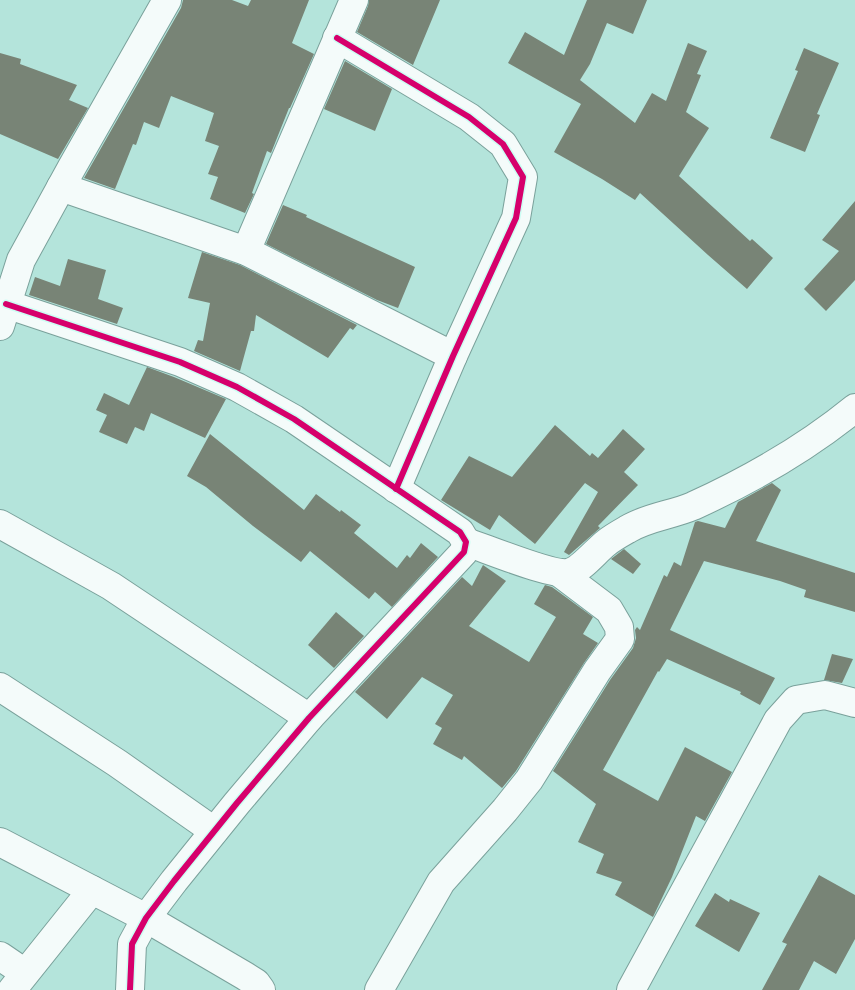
<svg xmlns="http://www.w3.org/2000/svg" width="855" height="990" viewBox="0 0 855 990" font-family="'PT Sans Narrow',sans-serif">
	<rect width="100%" height="100%" fill="#b4e4db"/>
	<g fill="#788476">
		<path d="M 183,0 L 232,0 L 248,6 L 251,0 L 309,0 L 292,43 L 314,54 L 290,108 L 289,108 L 271,153 L 267,151 L 252,193 L 254,194 L 245,213 L 210,199 L 218,177 L 208,174 L 219,146 L 205,141 L 214,113 L 171,96 L 159,128 L 144,122 L 136,145 L 133,144 L 115,189 L 84,178 L 181,8 Z"/>
		<path d="M 369,0 L 440,0 L 413,65 L 357,32 L 368,6 Z"/>
		<path d="M 587,0 L 647,0 L 633,34 L 607,23 L 590,64 L 580,80 L 635,123 L 652,93 L 666,101 L 688,43 L 707,51 L 697,74 L 701,75 L 686,112 L 709,128 L 679,176 L 750,241 L 752,239 L 773,258 L 747,289 L 708,255 L 640,193 L 635,200 L 602,179 L 554,152 L 581,104 L 508,63 L 525,32 L 564,55 Z"/>
		<path d="M 804,48 L 839,63 L 817,114 L 820,115 L 805,152 L 770,138 L 798,71 L 795,70 Z"/>
		<path d="M 0,53 L 21,59 L 20,64 L 77,85 L 69,100 L 88,108 L 58,159 L 0,134 Z"/>
		<path d="M 345,61 L 392,89 L 375,131 L 324,109 Z"/>
		<path d="M 855,201 L 855,280 L 826,311 L 804,289 L 839,251 L 822,240 Z"/>
		<path d="M 283,205 L 307,215 L 306,217 L 415,267 L 398,308 L 377,300 L 266,244 Z"/>
		<path d="M 202,252 L 240,265 L 357,325 L 353,330 L 350,328 L 328,358 L 256,315 L 254,331 L 251,331 L 240,371 L 194,351 L 198,340 L 203,341 L 210,303 L 188,298 Z"/>
		<path d="M 68,259 L 106,270 L 98,299 L 123,308 L 117,324 L 29,295 L 35,277 L 60,286 Z"/>
		<path d="M 147,367 L 174,377 L 226,399 L 205,438 L 151,413 L 144,431 L 135,427 L 127,444 L 99,432 L 107,415 L 96,410 L 104,393 L 129,405 Z"/>
		<path d="M 555,425 L 590,456 L 592,453 L 598,458 L 623,429 L 645,449 L 624,472 L 638,485 L 598,526 L 600,528 L 569,555 L 564,552 L 598,492 L 585,483 L 535,544 L 499,515 L 490,530 L 441,500 L 469,456 L 512,477 Z"/>
		<path d="M 210,434 L 304,510 L 316,494 L 340,512 L 341,510 L 361,525 L 354,533 L 397,568 L 407,555 L 410,558 L 421,543 L 438,557 L 392,607 L 375,592 L 369,599 L 310,551 L 301,562 L 253,526 L 206,487 L 187,476 Z"/>
		<path d="M 772,483 L 781,490 L 756,541 L 855,573 L 855,612 L 804,597 L 806,590 L 780,581 L 704,561 L 670,630 L 775,678 L 760,705 L 740,694 L 741,692 L 667,659 L 659,672 L 658,671 L 603,770 L 658,801 L 685,747 L 732,772 L 705,821 L 696,816 L 672,877 L 653,917 L 615,895 L 622,882 L 596,873 L 604,854 L 578,842 L 596,804 L 553,771 L 610,680 L 633,648 L 636,638 L 635,630 L 637,627 L 640,630 L 664,575 L 667,577 L 674,562 L 681,566 L 695,522 L 698,521 L 725,528 L 738,502 Z"/>
		<path d="M 624,549 L 641,564 L 633,574 L 611,559 Z"/>
		<path d="M 483,565 L 506,581 L 469,626 L 529,662 L 556,617 L 534,604 L 545,585 L 552,587 L 593,617 L 583,634 L 598,643 L 584,663 L 516,771 L 502,788 L 464,756 L 462,760 L 433,744 L 442,728 L 435,724 L 453,695 L 422,677 L 387,719 L 355,692 L 462,577 L 472,586 Z"/>
		<path d="M 336,612 L 364,636 L 334,668 L 308,645 Z"/>
		<path d="M 832,654 L 853,659 L 842,683 L 824,680 Z"/>
		<path d="M 819,875 L 855,895 L 855,939 L 836,974 L 814,961 L 799,990 L 762,990 L 787,944 L 782,942 Z"/>
		<path d="M 715,893 L 729,902 L 730,899 L 760,913 L 739,952 L 695,926 Z"/>
	</g>
	<g fill="none" stroke-linecap="round" stroke-linejoin="round">
		<defs>
			<g id="minor">
				<path d="M 337,38 L 469,117 L 503,144 L 523,177 L 516,218 L 453,356 L 396,489"/>
				<path d="M 61,187 L 246,251 L 453,356"/>
				<path d="M 246,251 L 354,0"/>
				<path d="M 6,304 L 180,362 L 237,387 L 294,419 L 460,532 L 466,542 L 464,552 L 309,718 L 237,803 L 174,881 L 146,918 L 132,944 L 130,990"/>
				<path d="M 0,326 L 21,260 L 72,167 L 167,0"/>
				<path d="M 0,524 L 111,586 L 309,718"/>
				<path d="M 466,542 C 485,548 556,578 571,572 C 581,569 597,550 606,543 C 612,538 621,533 628,529 C 648,517 672,515 693,506 C 750,480 806,448 855,408"/>
				<path d="M 0,687 L 117,763 L 214,831"/>
				<path d="M 0,842 L 146,918 L 245,976 L 256,983 L 261,990"/>
				<path d="M 0,956 L 25,973"/>
				<path d="M 12,990 L 92,890"/>
				<path d="M 379,990 L 441,882 L 505,810 L 529,780 L 597,671 L 620,639 L 619,627 L 609,610 L 560,573"/>
				<path d="M 631,990 L 778,720 L 796,700 L 825,695 L 855,703"/>
			</g>
		</defs>
		<use href="#minor" stroke="#7aa19b" stroke-width="30"/>
		<use href="#minor" stroke="#f4fbfa" stroke-width="28"/>
		<defs>
			<g id="cycleway">
				<path d="M 337,38 L 469,117 L 503,144 L 523,177 L 516,218 L 453,356 L 396,489"/>
				<path d="M 6,304 L 180,362 L 237,387 L 294,419 L 460,532 L 466,542 L 464,552 L 309,718 L 237,803 L 174,881 L 146,918 L 132,944 L 130,990"/>
			</g>
		</defs>
		<use href="#cycleway" stroke="#ccfef4" stroke-width="9"/>
		<use href="#cycleway" stroke="#d6006c" stroke-width="6"/>
	</g>
</svg>
